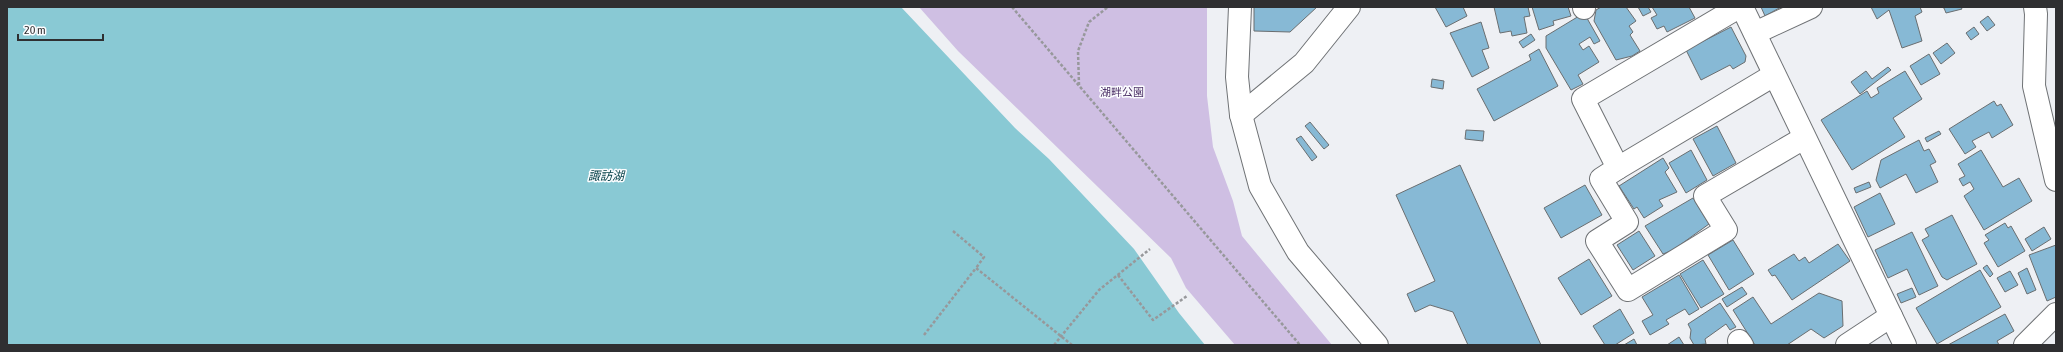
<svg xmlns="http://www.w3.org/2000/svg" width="2063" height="352" viewBox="0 0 2063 352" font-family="'Asap Condensed','Noto Sans JP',sans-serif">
	<rect width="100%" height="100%" fill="#eef0f4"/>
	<path fill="#cfbfe3" d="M 919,7 L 1207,7 L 1207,96 L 1213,147 L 1233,201 L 1242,236 L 1332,345 L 1235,345 L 1186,288 L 1171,258 L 958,51 Z"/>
	<path fill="#89c9d4" d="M 7,7 L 901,7 L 1015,128 L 1049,159 L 1134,249 L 1179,313 L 1205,345 L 7,345 Z"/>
	<g fill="#87b9d5" stroke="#6a6e70">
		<path d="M 1254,7 L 1317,7 L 1290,32 L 1254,31 Z"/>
		<path d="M 1435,7 L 1463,7 L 1467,16 L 1446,27 Z"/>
		<path d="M 1494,7 L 1528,7 L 1530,16 L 1524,17 L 1527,33 L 1512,36 L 1511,31 L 1500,33 Z"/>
		<path d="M 1532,7 L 1568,7 L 1571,16 L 1553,21 L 1554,25 L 1539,30 Z"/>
		<path d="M 1601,7 L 1626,7 L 1636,21 L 1629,26 L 1633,32 L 1630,35 L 1640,51 L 1632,56 L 1616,60 L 1594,21 L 1596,10 Z"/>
		<path d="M 1638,7 L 1648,7 L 1651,12 L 1643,16 Z"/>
		<path d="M 1652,7 L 1689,7 L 1695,18 L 1667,32 L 1664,26 L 1657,29 L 1651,18 L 1657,15 Z"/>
		<path d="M 1761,7 L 1781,7 L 1765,16 Z"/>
		<path d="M 1871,7 L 1920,7 L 1922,12 L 1915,16 L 1922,41 L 1902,48 L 1889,10 L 1877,19 Z"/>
		<path d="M 1941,7 L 1961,7 L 1962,9 L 1946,13 L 1944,8 Z"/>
		<path d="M 1584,13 L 1600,41 L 1594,44 L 1590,37 L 1579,44 L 1583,50 L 1589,46 L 1599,62 L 1578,75 L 1583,84 L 1571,90 L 1546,48 L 1546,36 Z"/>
		<path d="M 1988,16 L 1995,25 L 1987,31 L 1980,22 Z"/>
		<path d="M 1481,22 L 1489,48 L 1482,50 L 1489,68 L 1472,77 L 1450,33 Z"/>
		<path d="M 1731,27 L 1746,56 L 1745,62 L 1733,69 L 1730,65 L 1701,80 L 1686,50 Z"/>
		<path d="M 1974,27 L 1979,34 L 1971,40 L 1966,33 Z"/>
		<path d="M 1531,34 L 1535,40 L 1523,48 L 1519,42 Z"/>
		<path d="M 1947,43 L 1955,53 L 1941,64 L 1933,53 Z"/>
		<path d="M 1539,49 L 1558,86 L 1494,121 L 1477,89 L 1531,60 L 1529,55 Z"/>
		<path d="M 1929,54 L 1940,74 L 1921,85 L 1910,66 Z"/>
		<path d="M 1888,67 L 1891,70 L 1860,94 L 1851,82 L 1866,71 L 1872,79 Z"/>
		<path d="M 1905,71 L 1922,99 L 1893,118 L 1905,137 L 1852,170 L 1821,120 L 1867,91 L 1871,98 L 1879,93 L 1877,88 Z"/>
		<path d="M 1432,79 L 1444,81 L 1443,89 L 1431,87 Z"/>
		<path d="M 1994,101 L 1997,106 L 2001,104 L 2013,125 L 1992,138 L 1989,132 L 1972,141 L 1976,147 L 1965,154 L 1949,129 Z"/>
		<path d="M 1310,122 L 1329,145 L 1324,149 L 1305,126 Z"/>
		<path d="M 1717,126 L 1736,163 L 1713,176 L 1693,139 Z"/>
		<path d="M 1466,130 L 1484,131 L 1483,141 L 1465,139 Z"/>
		<path d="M 1939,131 L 1941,134 L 1927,142 L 1925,138 Z"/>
		<path d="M 1301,136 L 1317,157 L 1312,161 L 1296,139 Z"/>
		<path d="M 1919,140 L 1924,151 L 1929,149 L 1936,162 L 1930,165 L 1938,182 L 1916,193 L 1906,174 L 1880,188 L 1876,180 L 1881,160 Z"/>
		<path d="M 1691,150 L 1707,180 L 1686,193 L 1669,163 Z"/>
		<path d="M 1981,150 L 2003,187 L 2019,178 L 2032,201 L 1984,230 L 1964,196 L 1974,189 L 1970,182 L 1963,186 L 1959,179 L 1965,176 L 1958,164 Z"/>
		<path d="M 1663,158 L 1669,168 L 1665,172 L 1677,192 L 1659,200 L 1663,206 L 1644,218 L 1637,207 L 1634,209 L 1619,186 Z"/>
		<path d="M 1460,165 L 1541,345 L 1468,345 L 1453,312 L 1430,305 L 1415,312 L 1407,294 L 1435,281 L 1396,195 Z"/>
		<path d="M 1869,182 L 1871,187 L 1856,193 L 1854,188 Z"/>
		<path d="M 1585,185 L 1602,215 L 1561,238 L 1544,208 Z"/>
		<path d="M 1880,193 L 1895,224 L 1868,237 L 1854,207 Z"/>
		<path d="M 1693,198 L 1709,224 L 1673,250 L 1663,254 L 1645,226 Z"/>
		<path d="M 1952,215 L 1977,264 L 1947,280 L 1942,277 L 1922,240 L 1929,236 L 1925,229 Z"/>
		<path d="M 2005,223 L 2008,228 L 2011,226 L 2025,251 L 1998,267 L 1984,243 L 1989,240 L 1985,235 Z"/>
		<path d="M 2044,227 L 2051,239 L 2032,251 L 2025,239 Z"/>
		<path d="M 1639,231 L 1655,256 L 1633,270 L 1617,245 Z"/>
		<path d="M 1912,232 L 1938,286 L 1919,295 L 1907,269 L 1888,278 L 1875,250 Z"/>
		<path d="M 1733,240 L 1754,274 L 1729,290 L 1708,255 Z"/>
		<path d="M 1838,244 L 1850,261 L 1792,300 L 1775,275 L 1772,276 L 1768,270 L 1794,254 L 1799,261 L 1805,257 L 1809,263 Z"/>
		<path d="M 2056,245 L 2056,297 L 2047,301 L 2029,255 Z"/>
		<path d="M 1589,259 L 1612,296 L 1581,315 L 1558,278 Z"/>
		<path d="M 1703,260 L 1724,294 L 1701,308 L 1680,274 Z"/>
		<path d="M 1987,265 L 1993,274 L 1990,277 L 1983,268 Z"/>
		<path d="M 2027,268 L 2036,290 L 2027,294 L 2018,273 Z"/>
		<path d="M 1980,270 L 2001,307 L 1937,344 L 1916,308 Z"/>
		<path d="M 2010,271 L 2018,285 L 2005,292 L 1997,278 Z"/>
		<path d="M 1679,275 L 1699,309 L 1689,315 L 1685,309 L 1666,320 L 1669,324 L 1650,335 L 1642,321 L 1653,315 L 1642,297 Z"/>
		<path d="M 1742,287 L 1747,294 L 1727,307 L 1722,299 Z"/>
		<path d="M 1912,288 L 1916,297 L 1901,303 L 1897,294 Z"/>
		<path d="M 1819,293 L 1842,301 L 1843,326 L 1824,338 L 1811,329 L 1787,345 L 1755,345 L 1733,310 L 1753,297 L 1771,324 Z"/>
		<path d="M 1720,303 L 1736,327 L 1730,330 L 1726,324 L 1705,339 L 1706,344 L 1694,345 L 1690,338 L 1691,330 L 1688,324 Z"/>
		<path d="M 1620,309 L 1634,333 L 1615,345 L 1605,345 L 1593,326 Z"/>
		<path d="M 2005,314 L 2014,331 L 1997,341 L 1999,345 L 1948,345 Z"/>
		<path d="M 1679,337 L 1684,345 L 1667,345 Z"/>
		<path d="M 1634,339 L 1637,345 L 1624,345 Z"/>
	</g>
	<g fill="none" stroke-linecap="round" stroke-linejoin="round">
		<defs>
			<g id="minor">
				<path d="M 1240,7 L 1237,77 L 1241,115 L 1260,186 L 1298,252 L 1377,345"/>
				<path d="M 1584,7 L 1584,8"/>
				<path d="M 1739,7 L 1583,99 L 1618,168 L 1601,179 L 1627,222 L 1597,241 L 1628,290 L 1726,230 L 1705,196 L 1804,138"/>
				<path d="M 1742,7 L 1905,345"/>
				<path d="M 2035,7 L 2036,14 L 2034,86 L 2056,180"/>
				<path d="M 1755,33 L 1811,7"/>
				<path d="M 1241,115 L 1304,63 L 1349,7"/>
				<path d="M 1618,168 L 1774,75"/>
				<path d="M 1739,341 L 1742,345"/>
				<path d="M 1847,345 L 1891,316"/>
				<path d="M 2025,345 L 2056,314"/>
			</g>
		</defs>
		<use href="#minor" stroke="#6f7275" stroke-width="24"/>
		<g stroke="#97989b" stroke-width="2.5" stroke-dasharray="3 2" stroke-linecap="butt">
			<path d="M 1012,7 L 1300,345"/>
			<path d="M 1079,85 L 1078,51 L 1089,22 L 1108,7"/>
			<path d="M 953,231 L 984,257 L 976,268"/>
			<path d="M 1118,275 L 1153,320 L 1187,296"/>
			<path d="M 924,335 L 976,268 L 1072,345"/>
			<path d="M 1054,345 L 1099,290 L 1150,249"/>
		</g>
		<use href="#minor" stroke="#fff" stroke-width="22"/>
	</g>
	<g text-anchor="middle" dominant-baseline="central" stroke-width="3" stroke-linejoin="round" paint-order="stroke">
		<g font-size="11" fill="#4c3067" stroke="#fcfdff">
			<text x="1122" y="92">湖畔公園</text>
		</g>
		<g font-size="12" font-style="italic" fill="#06424a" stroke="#fcfdff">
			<text x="606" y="176">諏訪湖</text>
		</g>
	</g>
	<rect width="2063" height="352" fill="none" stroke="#2f2f31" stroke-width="16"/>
	<path d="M18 34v6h85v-6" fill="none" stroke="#2f2f31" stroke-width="2"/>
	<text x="24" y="34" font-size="12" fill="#2f2f31" stroke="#fcfdff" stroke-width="3" paint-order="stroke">20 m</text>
</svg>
